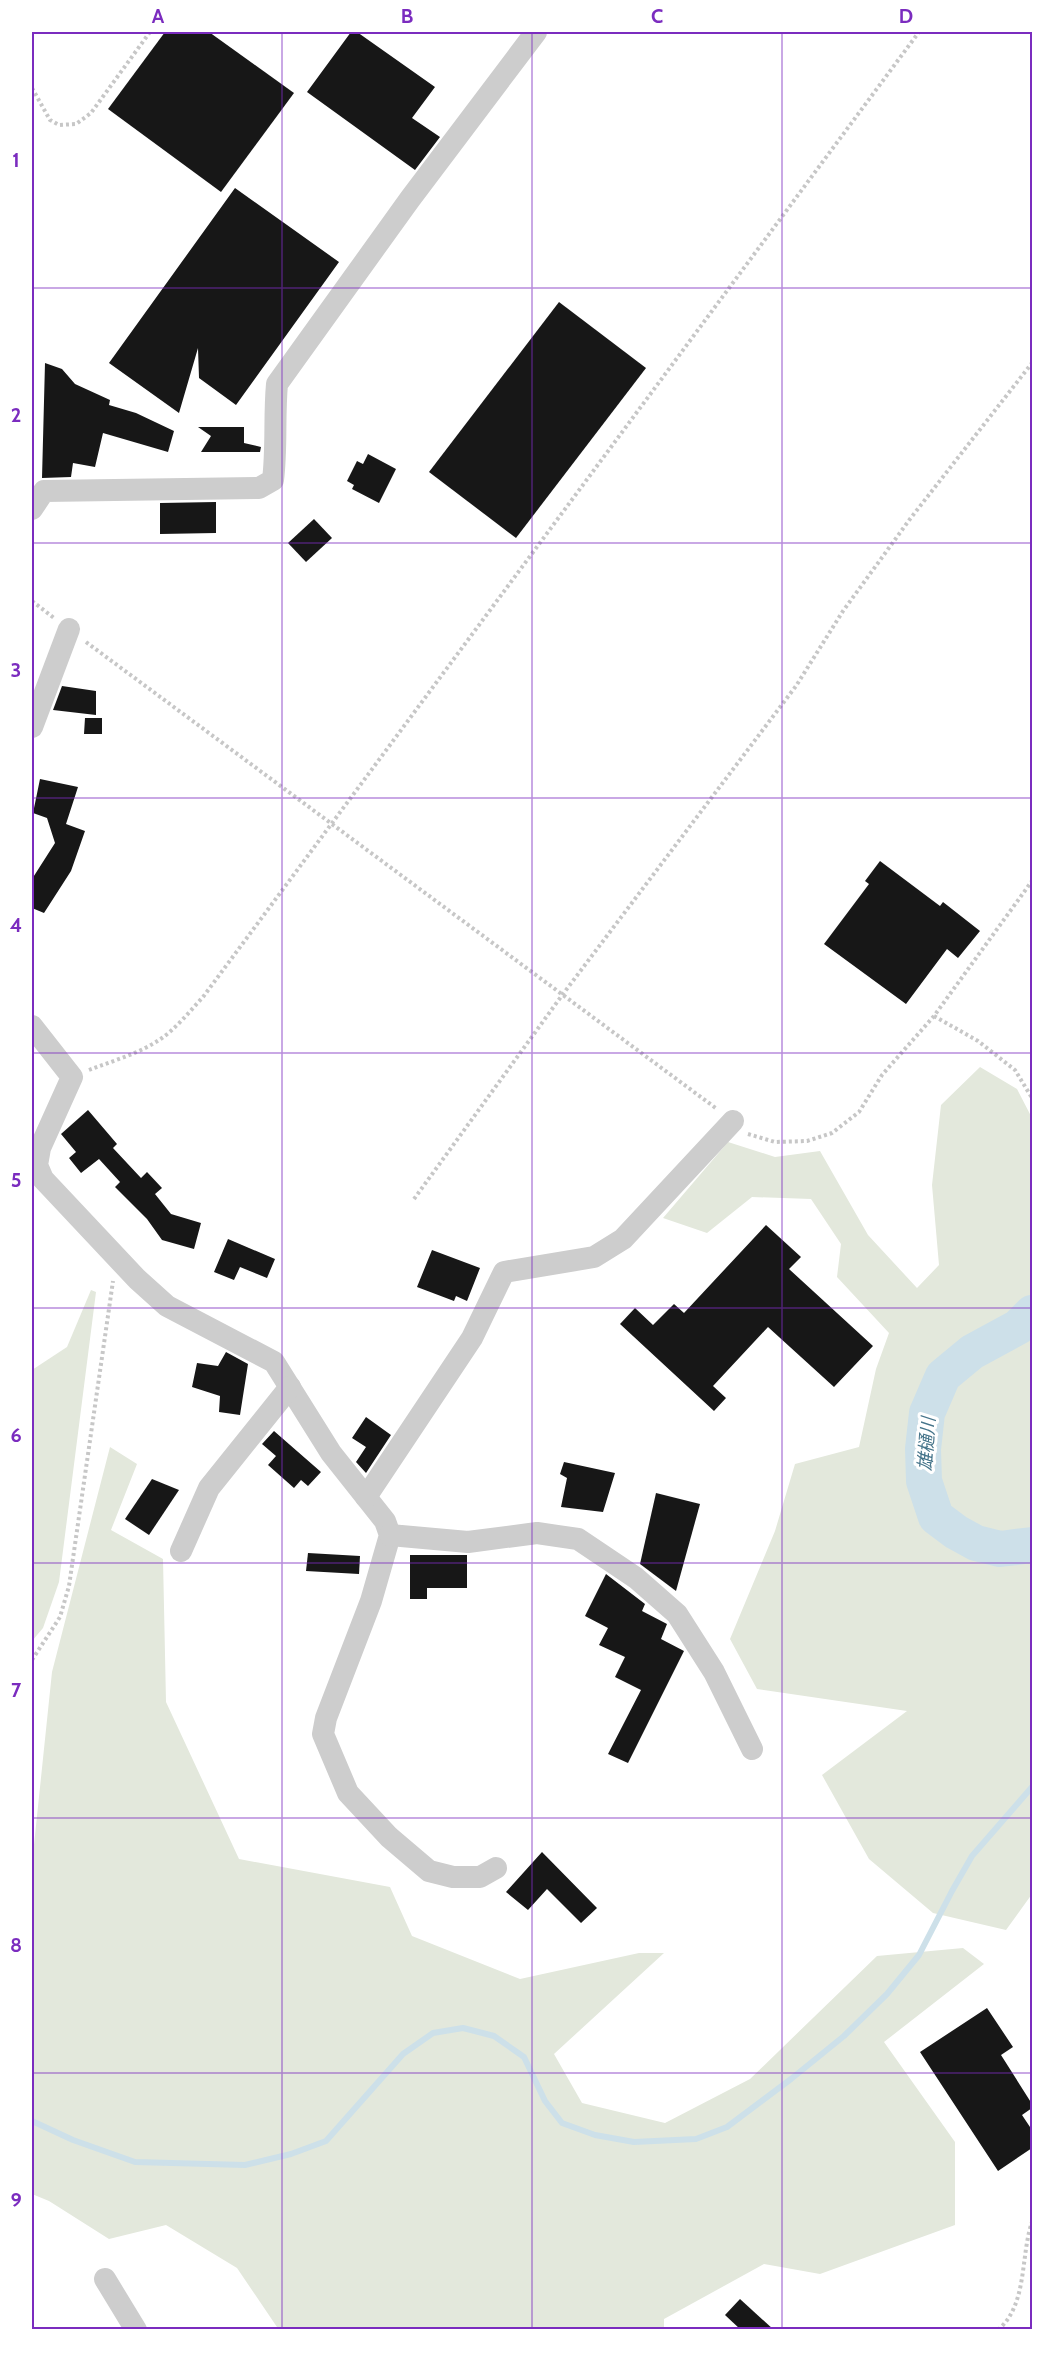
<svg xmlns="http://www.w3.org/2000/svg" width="1064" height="2361" viewBox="0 0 1064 2361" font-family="Cabin,'Noto Sans JP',sans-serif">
	<rect width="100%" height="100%" fill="#fff"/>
	<g fill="#e3e8dc">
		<path d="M 980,1067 L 1017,1089 L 1032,1118 L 1032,1894 L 1006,1930 L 933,1913 L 869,1859 L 822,1775 L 907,1711 L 757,1689 L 730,1639 L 775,1531 L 795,1464 L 859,1447 L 876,1369 L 889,1333 L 837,1277 L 841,1244 L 811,1199 L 752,1197 L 707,1233 L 663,1218 L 728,1142 L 775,1157 L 820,1151 L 868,1235 L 917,1288 L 939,1265 L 932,1185 L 941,1105 Z"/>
		<path d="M 91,1290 L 96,1292 L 59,1582 L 43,1628 L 32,1641 L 32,1370 L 67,1347 Z"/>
		<path d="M 110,1447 L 137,1464 L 111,1530 L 163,1559 L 166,1702 L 239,1859 L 390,1887 L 412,1936 L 520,1979 L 639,1953 L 664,1953 L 554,2054 L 582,2103 L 665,2123 L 750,2079 L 877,1956 L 963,1948 L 984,1964 L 884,2042 L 955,2142 L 955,2225 L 820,2274 L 764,2264 L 664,2319 L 664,2329 L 279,2330 L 237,2268 L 166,2225 L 109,2239 L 49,2201 L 32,2194 L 32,1864 L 52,1672 Z"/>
	</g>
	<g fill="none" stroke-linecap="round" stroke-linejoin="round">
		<path stroke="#cde0e9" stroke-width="6" d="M 32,2121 L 73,2140 L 135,2162 L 245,2165 L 291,2154 L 326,2141 L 403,2054 L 433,2033 L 463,2028 L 494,2036 L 524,2057 L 545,2101 L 562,2123 L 595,2135 L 634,2142 L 696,2139 L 727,2127 L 791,2079 L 844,2036 L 887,1994 L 919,1955 L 952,1891 L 972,1856 L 1032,1787"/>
		<path stroke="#cde0e9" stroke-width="36" d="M 1032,1313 L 1018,1327 L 972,1352 L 943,1376 L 927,1413 L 923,1449 L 924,1481 L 936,1517 L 956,1532 L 976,1543 L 1000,1549 L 1032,1545"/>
	</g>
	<g fill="#171717">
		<path d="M 165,32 L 209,32 L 294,93 L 221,192 L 108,109 Z"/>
		<path d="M 351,32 L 357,32 L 435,87 L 412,118 L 440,137 L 415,170 L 307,92 Z"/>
		<path d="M 235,188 L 339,262 L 236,405 L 199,378 L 198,348 L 179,413 L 109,363 Z"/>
		<path d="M 559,302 L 646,368 L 516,538 L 429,472 Z"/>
		<path d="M 45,363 L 62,369 L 75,384 L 110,400 L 109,405 L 136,413 L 174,431 L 168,452 L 103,433 L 95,467 L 73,463 L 71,477 L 42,478 Z"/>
		<path d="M 198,427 L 244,427 L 244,443 L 261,447 L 260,452 L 201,452 L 211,436 Z"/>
		<path d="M 368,454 L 396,469 L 379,503 L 352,489 L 354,485 L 347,481 L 357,461 L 363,464 Z"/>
		<path d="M 216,502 L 216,533 L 160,534 L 160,503 Z"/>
		<path d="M 314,519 L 332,538 L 306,562 L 288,543 Z"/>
		<path d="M 62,686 L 96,691 L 96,715 L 53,710 Z"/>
		<path d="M 85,718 L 102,718 L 102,734 L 84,734 Z"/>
		<path d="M 40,779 L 78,787 L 66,824 L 85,831 L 71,871 L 44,913 L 32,908 L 32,879 L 55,843 L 47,818 L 33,813 Z"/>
		<path d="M 880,861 L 940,906 L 943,902 L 980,931 L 958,958 L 947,949 L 906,1004 L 824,944 L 869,884 L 865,881 Z"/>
		<path d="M 88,1110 L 117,1144 L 113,1148 L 141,1178 L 147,1172 L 162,1188 L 155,1194 L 171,1214 L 201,1223 L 194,1249 L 162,1240 L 147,1219 L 115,1187 L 120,1182 L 99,1159 L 81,1173 L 69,1158 L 76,1152 L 61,1134 Z"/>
		<path d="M 766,1225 L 801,1257 L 789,1269 L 873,1346 L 834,1387 L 768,1327 L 713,1386 L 726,1398 L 714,1411 L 620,1324 L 635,1308 L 653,1325 L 674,1304 L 684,1313 Z"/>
		<path d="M 228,1239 L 275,1259 L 267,1278 L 240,1267 L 234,1280 L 214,1272 Z"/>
		<path d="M 432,1250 L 480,1268 L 467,1301 L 456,1296 L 454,1301 L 417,1287 Z"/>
		<path d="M 226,1352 L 248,1364 L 240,1415 L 219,1412 L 220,1396 L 192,1387 L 197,1363 L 218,1366 Z"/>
		<path d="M 366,1417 L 391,1435 L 366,1473 L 356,1462 L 366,1447 L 352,1438 Z"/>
		<path d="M 274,1431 L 321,1472 L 308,1486 L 301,1480 L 294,1488 L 268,1465 L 276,1456 L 262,1444 Z"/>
		<path d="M 564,1462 L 615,1473 L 603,1512 L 561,1507 L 567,1478 L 560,1474 Z"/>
		<path d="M 152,1479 L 179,1490 L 149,1535 L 125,1519 Z"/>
		<path d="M 656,1493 L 700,1504 L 676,1591 L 640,1564 Z"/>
		<path d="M 308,1553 L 360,1556 L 359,1574 L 306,1571 Z"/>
		<path d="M 410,1555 L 467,1555 L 467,1588 L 427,1588 L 427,1599 L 410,1599 Z"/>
		<path d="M 606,1574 L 645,1604 L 642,1611 L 667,1624 L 661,1639 L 684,1651 L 628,1763 L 608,1754 L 641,1690 L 615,1677 L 625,1657 L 599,1645 L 608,1628 L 585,1616 Z"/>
		<path d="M 542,1852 L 597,1908 L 581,1923 L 547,1889 L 528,1910 L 506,1892 Z"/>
		<path d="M 987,2008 L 1013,2047 L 1001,2055 L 1032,2104 L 1032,2108 L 1022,2115 L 1032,2130 L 1032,2148 L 998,2171 L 920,2052 Z"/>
		<path d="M 740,2299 L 774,2330 L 741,2330 L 725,2315 Z"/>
	</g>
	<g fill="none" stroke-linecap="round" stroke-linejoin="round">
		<g stroke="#c7c7c7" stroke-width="4" stroke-dasharray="3 3" stroke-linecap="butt">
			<path d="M 32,88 L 50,120 L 59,125 L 76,124 L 91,113 L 150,32"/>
			<path d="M 32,601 L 54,618"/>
			<path d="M 86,642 L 717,1109"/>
			<path d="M 934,1016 L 978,1041 L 1015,1070 L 1032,1098"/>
			<path d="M 89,1070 C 112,1061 138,1054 159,1040 C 176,1029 189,1012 203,997 L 919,32"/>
			<path d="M 748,1134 L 775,1142 L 807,1141 L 832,1133 L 859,1112 L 882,1075 L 934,1016 L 1032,881"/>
			<path d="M 414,1199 L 563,994 L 796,686 L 843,611 L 910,519 L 1032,363"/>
			<path d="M 32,1660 L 60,1617 L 69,1586 L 113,1281"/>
			<path d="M 998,2330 C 1028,2304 1020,2257 1032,2222"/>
		</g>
		<g stroke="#cdcdcd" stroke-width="22">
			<path d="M 32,509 L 44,491 L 259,488 L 273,480 C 277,448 274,416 277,384 L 410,199 L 536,32"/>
			<path d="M 32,727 L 69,629"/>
			<path d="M 32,1026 L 72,1077 L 40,1148 L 37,1165 L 43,1179 L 137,1279 L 167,1306 L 274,1362 L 331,1453 L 385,1521 L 390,1535 L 371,1601 L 326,1718 L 323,1734 L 348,1793 L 389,1837 L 429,1871 L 453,1877 L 480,1877 L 496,1868"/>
			<path d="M 366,1497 L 472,1338 L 504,1272 L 594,1257 L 623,1239 L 733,1121"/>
			<path d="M 390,1535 L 468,1542 L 537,1533 L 578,1539 L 636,1578 L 677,1614 L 714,1672 L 752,1749"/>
			<path d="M 181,1551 L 209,1488 L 290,1387"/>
			<path d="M 105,2279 L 136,2330"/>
		</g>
	</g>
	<path fill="none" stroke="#7b2cbf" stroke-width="1.5" stroke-opacity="0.55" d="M 282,32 L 282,2330M 532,32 L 532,2330M 782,32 L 782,2330M 32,288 L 1032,288M 32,543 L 1032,543M 32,798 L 1032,798M 32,1053 L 1032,1053M 32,1308 L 1032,1308M 32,1563 L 1032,1563M 32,1818 L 1032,1818M 32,2073 L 1032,2073"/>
	<g text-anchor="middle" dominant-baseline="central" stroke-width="6" stroke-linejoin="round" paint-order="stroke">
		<g font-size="18" font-style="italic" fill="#45748a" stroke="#fff">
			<text transform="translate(927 1444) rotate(-86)">雄樋川</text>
		</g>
	</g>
	<rect width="1064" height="2361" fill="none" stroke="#ffffff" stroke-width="66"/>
	<rect x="33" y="33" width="998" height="2295" fill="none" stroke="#7b2cbf" stroke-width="2"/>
	<g font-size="20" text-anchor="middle" font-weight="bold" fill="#7b2cbf">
		<text x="158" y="23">A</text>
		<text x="407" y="23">B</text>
		<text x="657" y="23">C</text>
		<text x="906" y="23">D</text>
		<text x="16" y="167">1</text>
		<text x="16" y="422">2</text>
		<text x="16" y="677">3</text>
		<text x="16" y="932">4</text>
		<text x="16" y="1187">5</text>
		<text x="16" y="1442">6</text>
		<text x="16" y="1697">7</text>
		<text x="16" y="1952">8</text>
		<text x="16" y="2207">9</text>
	</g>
</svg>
